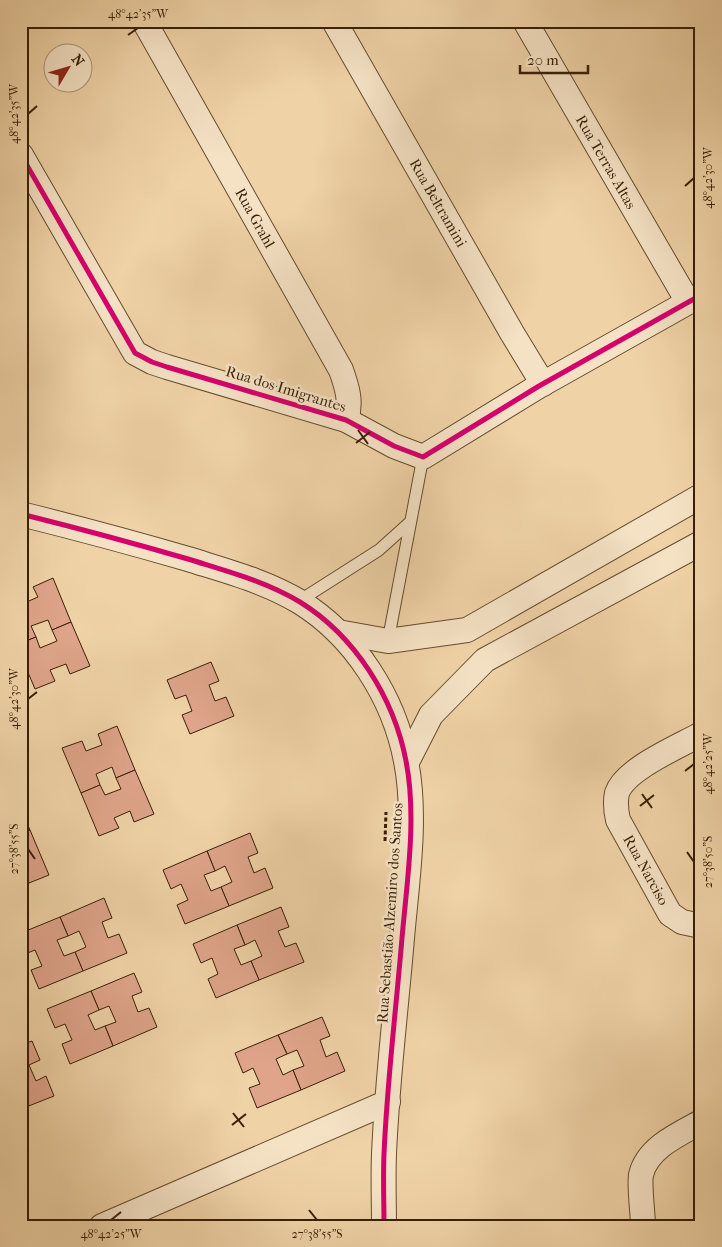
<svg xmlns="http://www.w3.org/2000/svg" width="722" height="1247" viewBox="0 0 722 1247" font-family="'IM FELL French Canon',serif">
	<rect width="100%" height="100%" fill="#efd2a6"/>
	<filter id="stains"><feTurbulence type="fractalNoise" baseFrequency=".004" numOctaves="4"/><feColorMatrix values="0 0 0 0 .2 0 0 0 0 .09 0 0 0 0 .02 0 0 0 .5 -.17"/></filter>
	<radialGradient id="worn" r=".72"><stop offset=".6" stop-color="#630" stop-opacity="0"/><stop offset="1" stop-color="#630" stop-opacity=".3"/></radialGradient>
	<g fill="#dfa48a" stroke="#381f06">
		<path d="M 53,578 L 71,622 L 52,630 L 48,620 L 31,626 L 36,637 L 21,643 L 21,602 L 22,604 L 38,597 L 33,587 Z"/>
		<path d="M 71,622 L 90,666 L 70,674 L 66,664 L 50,670 L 55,681 L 35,689 L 21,656 L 21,643 L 36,637 L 40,648 L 57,641 L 52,630 Z"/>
		<path d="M 211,662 L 219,681 L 209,685 L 215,701 L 226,697 L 234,716 L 190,734 L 182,715 L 192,711 L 186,695 L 175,699 L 167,680 Z"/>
		<path d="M 117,726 L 135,770 L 116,778 L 112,767 L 96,774 L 100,785 L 81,793 L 62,748 L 82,741 L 86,751 L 102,745 L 98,734 Z"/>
		<path d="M 135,770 L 154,814 L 134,822 L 130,811 L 114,818 L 119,828 L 99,836 L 81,793 L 100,785 L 105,795 L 121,789 L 116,778 Z"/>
		<path d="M 21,809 L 30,830 L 21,834 Z"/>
		<path d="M 30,830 L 49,875 L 29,883 L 25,872 L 21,873 L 21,834 Z"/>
		<path d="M 250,833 L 258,853 L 248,857 L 254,873 L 265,868 L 273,888 L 229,906 L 221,887 L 232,882 L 225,866 L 215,871 L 207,851 Z"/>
		<path d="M 207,851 L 215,871 L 204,875 L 211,891 L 221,887 L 229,906 L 185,924 L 177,905 L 188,900 L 181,884 L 171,889 L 163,870 Z"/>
		<path d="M 104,898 L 112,918 L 102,922 L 108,938 L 119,934 L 127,953 L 83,971 L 75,952 L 86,947 L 79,931 L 68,936 L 60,917 Z"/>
		<path d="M 281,907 L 289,927 L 278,931 L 285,947 L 296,943 L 304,962 L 259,980 L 251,961 L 262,956 L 255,940 L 245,945 L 237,925 Z"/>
		<path d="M 60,917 L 68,936 L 57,940 L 64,956 L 75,952 L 83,971 L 39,989 L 31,970 L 42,966 L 35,950 L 25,954 L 21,946 L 21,933 Z"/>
		<path d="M 237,925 L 245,945 L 234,949 L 241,965 L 251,961 L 259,980 L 216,998 L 208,979 L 218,974 L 212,958 L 201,963 L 193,944 Z"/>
		<path d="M 134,973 L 142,992 L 132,996 L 138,1012 L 149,1008 L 157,1027 L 113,1046 L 105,1026 L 116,1022 L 109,1006 L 99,1010 L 91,991 Z"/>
		<path d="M 91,991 L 99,1010 L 88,1015 L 95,1030 L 105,1026 L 113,1046 L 70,1064 L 62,1044 L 72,1040 L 65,1024 L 55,1028 L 47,1009 Z"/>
		<path d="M 322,1017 L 330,1036 L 320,1040 L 326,1057 L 337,1052 L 345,1071 L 301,1090 L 293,1070 L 304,1066 L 297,1050 L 287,1054 L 278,1035 Z"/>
		<path d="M 278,1035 L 287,1054 L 276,1059 L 283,1075 L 293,1070 L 301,1090 L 257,1108 L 249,1088 L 260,1084 L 253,1068 L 243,1073 L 235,1053 Z"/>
		<path d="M 32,1041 L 40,1060 L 29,1065 L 36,1081 L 46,1076 L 54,1096 L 21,1109 L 21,1045 Z"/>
	</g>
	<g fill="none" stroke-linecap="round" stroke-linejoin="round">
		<defs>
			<g id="service">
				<path d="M 299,601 L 379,550 L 409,523"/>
				<path d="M 388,641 L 423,457"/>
			</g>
			<g id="minor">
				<path d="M 144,21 L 341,370 C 347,387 352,402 346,420"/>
				<path d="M 334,21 L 512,333 L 543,384"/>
				<path d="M 525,21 L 688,302"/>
				<path d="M 21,155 L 135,353 L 152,362 L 167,367 L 346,420 L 394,446 L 423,457 L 539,386 L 701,295"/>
				<path d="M 21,514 C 77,528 133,543 188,559 C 226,571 265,581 300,602 C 355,636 394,698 406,761 C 417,817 407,881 402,938 C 396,1010 387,1082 384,1154 C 383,1178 384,1202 384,1226"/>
				<path d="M 338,632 L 388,641 L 467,630 L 701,496"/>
				<path d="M 701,734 C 678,747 625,769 617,793 C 615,802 616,811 618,820 L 670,914 L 682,922 L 701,926"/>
				<path d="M 407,762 L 431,715 L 485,660 L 701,543"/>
				<path d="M 102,1226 L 388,1102"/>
				<path d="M 643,1226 C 643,1214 639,1185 641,1175 C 647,1148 679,1134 701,1122"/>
			</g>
		</defs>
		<use href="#service" stroke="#664c2e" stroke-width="13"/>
		<use href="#minor" stroke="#664c2e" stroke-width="26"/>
		<path stroke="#381f06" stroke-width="3" stroke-dasharray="4 2.5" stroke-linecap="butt" d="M 385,841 L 386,812"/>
		<use href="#service" stroke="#f5e2c5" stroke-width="11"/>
		<use href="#minor" stroke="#f5e2c5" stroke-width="24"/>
		<defs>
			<g id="cycleway">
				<path d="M 21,155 L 135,353 L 152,362 L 167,367 L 346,420 L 394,446 L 423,457 L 539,386 L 701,295"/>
				<path d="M 21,514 C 77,528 133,543 188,559 C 226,571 265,581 300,602 C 355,636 394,698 406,761 C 417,817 407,881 402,938 C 396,1010 387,1082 384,1154 C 383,1178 384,1202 384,1226"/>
			</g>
		</defs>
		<use href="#cycleway" stroke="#f5e2c5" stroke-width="8"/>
		<use href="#cycleway" stroke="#d6006c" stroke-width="5"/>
	</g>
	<path fill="none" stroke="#381f06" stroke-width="2" d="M 128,35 L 138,28M 28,114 L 37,106M 685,186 L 694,178M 358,430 L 368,444M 356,443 L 370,432M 28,699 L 37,692M 685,771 L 694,764M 642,794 L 652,808M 640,806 L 654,795M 28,849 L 35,859M 687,852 L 694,862M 233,1113 L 244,1127M 232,1125 L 246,1114M 309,1210 L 317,1220M 111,1220 L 121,1212"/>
	<g text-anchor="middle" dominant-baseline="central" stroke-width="5" stroke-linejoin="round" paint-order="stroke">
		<g font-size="15" fill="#381f06" stroke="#f5e2c5">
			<text transform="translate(606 162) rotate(60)">Rua Terras Altas</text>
			<text transform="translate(438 203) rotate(60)">Rua Beltramini</text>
			<text transform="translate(255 218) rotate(61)">Rua Grahl</text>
			<text transform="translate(286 389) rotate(17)">Rua dos Imigrantes</text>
			<text transform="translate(646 870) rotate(61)">Rua Narciso</text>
			<text transform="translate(390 913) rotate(-86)">Rua Sebastião Alzemiro dos Santos</text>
		</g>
	</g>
	<rect width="722" height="1247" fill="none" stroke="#efd2a6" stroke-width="55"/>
	<g transform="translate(68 68) rotate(52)"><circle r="24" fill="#f5e2c5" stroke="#a99479"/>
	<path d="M0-4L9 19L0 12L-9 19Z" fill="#8f2418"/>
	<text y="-8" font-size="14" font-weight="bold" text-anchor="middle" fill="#381f06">N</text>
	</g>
	<path d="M520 65v8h68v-8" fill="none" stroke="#381f06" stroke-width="2.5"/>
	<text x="527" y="65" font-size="15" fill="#381f06" stroke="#f5e2c5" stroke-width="4" paint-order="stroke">20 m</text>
	<rect x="28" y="28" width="666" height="1192" fill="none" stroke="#381f06" stroke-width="2"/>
	<g font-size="12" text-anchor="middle" fill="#381f06">
		<text x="138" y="18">48°42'35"W</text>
		<text transform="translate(14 114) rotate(-90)" y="4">48°42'35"W</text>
		<text transform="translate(708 178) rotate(-90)" y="4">48°42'30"W</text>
		<text transform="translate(14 699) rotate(-90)" y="4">48°42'30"W</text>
		<text transform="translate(708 764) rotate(-90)" y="4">48°42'25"W</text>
		<text transform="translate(14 849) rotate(-90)" y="4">27°38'55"S</text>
		<text transform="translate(708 862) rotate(-90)" y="4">27°38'50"S</text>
		<text x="111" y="1238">48°42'25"W</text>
		<text x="317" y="1238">27°38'55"S</text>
	</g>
	<rect width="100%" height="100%" filter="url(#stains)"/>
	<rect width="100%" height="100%" fill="url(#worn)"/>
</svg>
